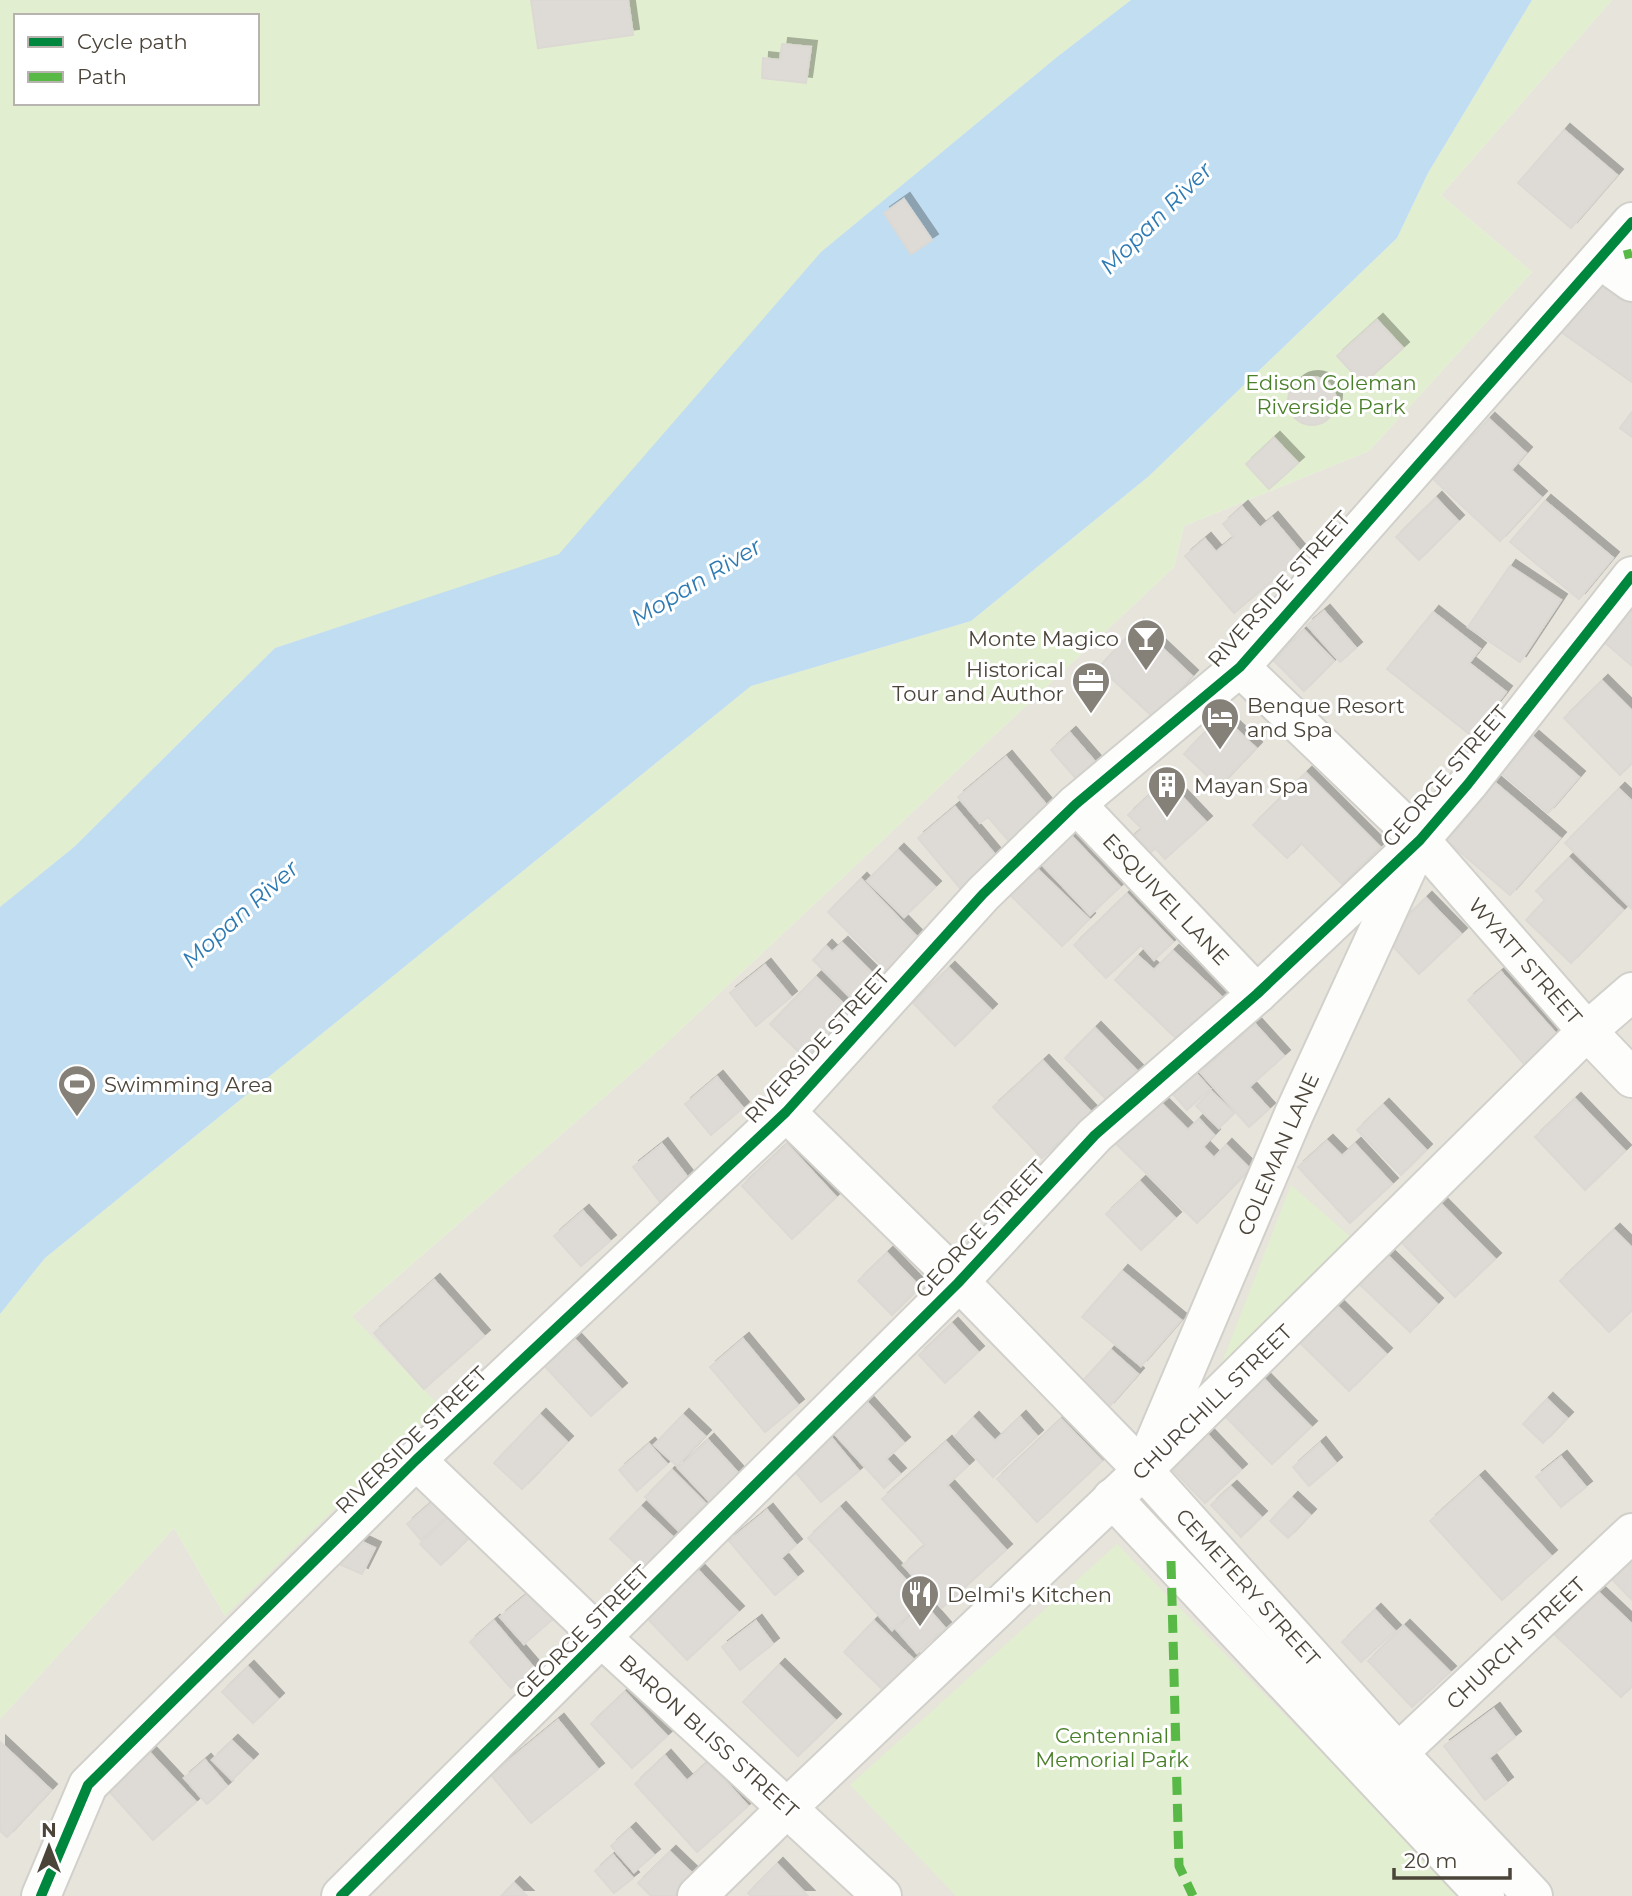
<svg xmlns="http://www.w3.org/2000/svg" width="1632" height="1896" viewBox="0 0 1632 1896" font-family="Montserrat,sans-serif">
	<defs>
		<filter id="shadow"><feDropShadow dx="6" dy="-6" stdDeviation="0" flood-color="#0004"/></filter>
	</defs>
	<rect width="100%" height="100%" fill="#f4f2ee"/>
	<path fill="#e7e4dc" d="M 1612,0 L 1632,0 L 1632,1896 L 0,1896 L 0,1719 L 174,1528 L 225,1616 L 351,1317 L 662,1047 L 1174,567 L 1184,526 L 1369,451 L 1532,272 L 1441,195 Z"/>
	<g fill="#e1eecf" fill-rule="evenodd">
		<path d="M 0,0 L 1131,0 L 1057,57 L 821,252 L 559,555 L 275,648 L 74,847 L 0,907 ZM 16,16 L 257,16 L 257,103 L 16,103 Z"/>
		<path d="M 1532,0 L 1612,0 L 1441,195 L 1532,272 L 1369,451 L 1184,526 L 1174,567 L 662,1047 L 352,1316 L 440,1406 L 225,1616 L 174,1528 L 0,1719 L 0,1314 L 45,1258 L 751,686 L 971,621 L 1149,476 L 1397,238 L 1428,173 Z"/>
		<path d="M 1291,1185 L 1352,1238 L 1216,1378 Z"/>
		<path d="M 1117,1544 L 1462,1896 L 956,1896 L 850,1785 Z"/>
	</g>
	<path fill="#c0ddf1" d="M 1131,0 L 1532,0 L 1428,173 L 1397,238 L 1149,476 L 971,621 L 751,686 L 45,1258 L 0,1314 L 0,907 L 74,847 L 275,648 L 559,554 L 821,252 L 1057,57 Z"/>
	<g fill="#dedbd6" stroke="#dcd9d4" stroke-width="2" filter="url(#shadow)">
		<path d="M 531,0 L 628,0 L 633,35 L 538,48 Z"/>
		<path d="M 782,44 L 811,47 L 806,83 L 762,78 L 763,58 L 780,60 Z"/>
		<path d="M 1564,130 L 1617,175 L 1571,228 L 1518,183 Z"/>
		<path d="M 904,199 L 932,240 L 911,254 L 884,213 Z"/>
		<path d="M 1599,278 L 1632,302 L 1632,382 L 1561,332 Z"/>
		<path d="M 1377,320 L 1403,348 L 1363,384 L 1337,356 Z"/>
		<circle cx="1312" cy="401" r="24"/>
		<path d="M 1632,412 L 1632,437 L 1620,428 Z"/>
		<path d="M 1489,419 L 1526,453 L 1511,470 L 1541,497 L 1500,541 L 1433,479 Z"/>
		<path d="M 1274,438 L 1298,463 L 1269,489 L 1246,464 Z"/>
		<path d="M 1436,498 L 1458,521 L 1419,560 L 1396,537 Z"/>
		<path d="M 1545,501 L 1613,558 L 1579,599 L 1510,542 Z"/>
		<path d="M 1242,507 L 1260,528 L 1272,518 L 1303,555 L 1234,613 L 1185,556 L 1205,539 L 1216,552 L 1234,537 L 1223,524 Z"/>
		<path d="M 1510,566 L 1561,600 L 1520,662 L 1468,627 Z"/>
		<path d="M 1632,592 L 1632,666 L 1596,635 Z"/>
		<path d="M 1324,611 L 1356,648 L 1340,662 L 1307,625 Z"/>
		<path d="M 1433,612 L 1480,649 L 1469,663 L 1506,692 L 1472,736 L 1387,669 Z"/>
		<path d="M 1138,625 L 1192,676 L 1154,718 L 1099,667 Z"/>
		<path d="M 1304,630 L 1334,661 L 1304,691 L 1273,660 Z"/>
		<path d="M 1602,681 L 1632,711 L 1632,763 L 1620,775 L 1564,718 Z"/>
		<path d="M 1221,715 L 1256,748 L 1219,787 L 1184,754 Z"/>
		<path d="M 1070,733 L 1104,772 L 1085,789 L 1051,750 Z"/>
		<path d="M 1533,737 L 1579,777 L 1548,813 L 1501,773 Z"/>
		<path d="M 1006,757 L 1055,815 L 1015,848 L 988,817 L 980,823 L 958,797 Z"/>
		<path d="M 1306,773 L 1380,847 L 1342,884 L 1301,843 L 1287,858 L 1253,825 Z"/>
		<path d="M 1166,780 L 1206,822 L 1165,859 L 1155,848 L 1144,859 L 1128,841 L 1142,829 L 1128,815 Z"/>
		<path d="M 1493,781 L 1560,838 L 1510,895 L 1444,838 Z"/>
		<path d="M 1619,789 L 1632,801 L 1632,909 L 1565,843 Z"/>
		<path d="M 955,807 L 1002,863 L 965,894 L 918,838 Z"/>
		<path d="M 1060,824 L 1120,887 L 1090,915 L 1030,852 Z"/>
		<path d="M 898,850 L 935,887 L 904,917 L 867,881 Z"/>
		<path d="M 1569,858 L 1623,910 L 1571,963 L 1526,920 L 1545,900 L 1536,891 Z"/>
		<path d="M 1027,859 L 1089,919 L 1062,946 L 1000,885 Z"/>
		<path d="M 861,879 L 919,939 L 887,971 L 828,912 Z"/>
		<path d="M 1127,894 L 1173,942 L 1154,960 L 1141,945 L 1106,978 L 1074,945 Z"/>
		<path d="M 1426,898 L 1461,934 L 1419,974 L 1385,938 Z"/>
		<path d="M 842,943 L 874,975 L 851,998 L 813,960 L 826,946 L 832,952 Z"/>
		<path d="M 1173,951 L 1225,1000 L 1183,1045 L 1115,980 L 1138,956 L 1154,970 Z"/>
		<path d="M 765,965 L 791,997 L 756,1026 L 730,993 Z"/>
		<path d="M 949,968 L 991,1010 L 955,1046 L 913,1003 Z"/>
		<path d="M 1501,972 L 1558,1036 L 1525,1065 L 1468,1000 Z"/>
		<path d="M 816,977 L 852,1012 L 806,1059 L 770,1024 Z"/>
		<path d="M 1255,1024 L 1284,1056 L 1249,1087 L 1269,1109 L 1249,1127 L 1200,1072 Z"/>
		<path d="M 1095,1028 L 1142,1076 L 1112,1105 L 1065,1058 Z"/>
		<path d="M 1043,1061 L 1091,1112 L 1042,1158 L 993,1107 Z"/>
		<path d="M 1195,1072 L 1210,1089 L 1187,1110 L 1172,1093 Z"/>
		<path d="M 717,1077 L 743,1108 L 711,1135 L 685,1104 Z"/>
		<path d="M 1149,1091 L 1188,1130 L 1199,1119 L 1214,1135 L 1203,1147 L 1214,1158 L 1226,1145 L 1250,1169 L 1197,1223 L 1106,1134 Z"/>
		<path d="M 1211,1091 L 1234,1113 L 1219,1128 L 1196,1106 Z"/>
		<path d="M 1575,1099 L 1625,1151 L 1585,1190 L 1535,1137 Z"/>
		<path d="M 1383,1105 L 1426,1150 L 1401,1175 L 1357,1130 Z"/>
		<path d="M 1327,1141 L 1342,1156 L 1355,1144 L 1392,1184 L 1350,1223 L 1298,1167 Z"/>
		<path d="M 662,1144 L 689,1179 L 660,1202 L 633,1167 Z"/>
		<path d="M 787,1144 L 836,1197 L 792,1239 L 742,1186 Z"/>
		<path d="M 1140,1182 L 1175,1218 L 1141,1250 L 1106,1214 Z"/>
		<path d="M 1437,1200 L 1495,1259 L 1455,1297 L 1398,1239 Z"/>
		<path d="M 583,1211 L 610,1241 L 581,1266 L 554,1236 Z"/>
		<path d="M 1614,1230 L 1632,1248 L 1632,1310 L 1609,1332 L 1560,1281 Z"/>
		<path d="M 1383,1251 L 1437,1304 L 1410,1332 L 1355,1280 Z"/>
		<path d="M 887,1253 L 920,1287 L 892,1315 L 858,1281 Z"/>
		<path d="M 1122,1271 L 1181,1320 L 1141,1366 L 1082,1317 Z"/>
		<path d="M 434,1280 L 484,1336 L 424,1389 L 374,1333 Z"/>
		<path d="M 1333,1302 L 1386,1354 L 1349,1391 L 1296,1339 Z"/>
		<path d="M 952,1324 L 978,1352 L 945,1383 L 919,1355 Z"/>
		<path d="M 569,1333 L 621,1389 L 591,1416 L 539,1360 Z"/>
		<path d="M 743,1339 L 798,1405 L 765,1432 L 710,1367 Z"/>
		<path d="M 1111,1350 L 1138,1374 L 1108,1408 L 1080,1384 Z"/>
		<path d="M 1258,1373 L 1311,1427 L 1272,1464 L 1219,1410 Z"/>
		<path d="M 1547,1399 L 1567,1418 L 1543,1443 L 1523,1424 Z"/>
		<path d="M 866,1401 L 904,1443 L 886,1459 L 900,1474 L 884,1488 L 832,1431 Z"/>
		<path d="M 540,1415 L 567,1442 L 522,1489 L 494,1463 Z"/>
		<path d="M 683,1415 L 705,1436 L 677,1466 L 654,1445 Z"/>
		<path d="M 1020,1417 L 1037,1436 L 993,1477 L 955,1436 L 973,1418 L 995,1441 Z"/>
		<path d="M 1061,1419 L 1102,1461 L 1037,1522 L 997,1479 Z"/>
		<path d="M 1205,1432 L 1241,1470 L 1205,1503 L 1169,1466 Z"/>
		<path d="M 830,1436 L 859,1471 L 821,1502 L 792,1468 Z"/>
		<path d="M 708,1440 L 740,1475 L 711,1503 L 678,1468 Z"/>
		<path d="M 946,1442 L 968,1466 L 947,1485 L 1006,1550 L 942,1608 L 903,1565 L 925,1545 L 882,1499 Z"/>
		<path d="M 1320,1443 L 1336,1463 L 1309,1486 L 1293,1467 Z"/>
		<path d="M 649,1444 L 667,1464 L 637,1491 L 619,1470 Z"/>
		<path d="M 1561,1457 L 1586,1487 L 1561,1507 L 1536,1477 Z"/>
		<path d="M 672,1470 L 706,1504 L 679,1531 L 645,1497 Z"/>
		<path d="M 1479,1477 L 1551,1556 L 1502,1600 L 1430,1521 Z"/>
		<path d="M 1231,1487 L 1261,1517 L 1241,1537 L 1211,1505 Z"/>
		<path d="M 437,1498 L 450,1514 L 421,1540 L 407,1524 Z"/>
		<path d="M 1292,1498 L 1310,1515 L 1288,1538 L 1270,1521 Z"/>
		<path d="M 641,1507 L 674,1538 L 643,1570 L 610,1539 Z"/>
		<path d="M 840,1508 L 924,1600 L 892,1630 L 808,1538 Z"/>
		<path d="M 455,1510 L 476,1531 L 441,1565 L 420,1544 Z"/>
		<path d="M 767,1510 L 796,1545 L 781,1558 L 797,1577 L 775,1595 L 729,1541 Z"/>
		<path d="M 354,1538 L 375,1548 L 362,1574 L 341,1565 Z"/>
		<path d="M 1632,1557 L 1632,1600 L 1610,1577 Z"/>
		<path d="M 696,1568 L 738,1612 L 687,1660 L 645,1616 Z"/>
		<path d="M 537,1586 L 560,1613 L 524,1644 L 500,1617 Z"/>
		<path d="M 1597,1591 L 1632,1624 L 1632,1686 L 1621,1697 L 1555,1635 Z"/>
		<path d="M 924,1604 L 945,1628 L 917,1653 L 896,1629 Z"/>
		<path d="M 1375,1610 L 1395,1631 L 1361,1662 L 1342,1642 Z"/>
		<path d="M 494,1621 L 534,1668 L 511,1688 L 470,1642 Z"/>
		<path d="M 756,1621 L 773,1644 L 740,1670 L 722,1647 Z"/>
		<path d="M 874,1621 L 915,1661 L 884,1691 L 844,1652 Z"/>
		<path d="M 1404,1626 L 1450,1672 L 1412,1707 L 1368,1661 Z"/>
		<path d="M 779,1665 L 835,1720 L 798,1756 L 743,1702 Z"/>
		<path d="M 248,1667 L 278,1699 L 253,1723 L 222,1692 Z"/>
		<path d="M 625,1692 L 667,1736 L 632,1768 L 591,1724 Z"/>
		<path d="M 1494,1709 L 1515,1737 L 1489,1758 L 1507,1783 L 1485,1800 L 1444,1746 Z"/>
		<path d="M 558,1720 L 598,1769 L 531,1823 L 491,1775 Z"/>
		<path d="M 232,1741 L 252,1760 L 232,1780 L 212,1760 Z"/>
		<path d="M 0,1742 L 51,1790 L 7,1837 L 0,1831 Z"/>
		<path d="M 150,1753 L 196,1802 L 153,1840 L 108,1790 Z"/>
		<path d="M 665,1756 L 687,1781 L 708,1762 L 748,1806 L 697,1852 L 635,1784 Z"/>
		<path d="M 205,1760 L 227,1786 L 207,1804 L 184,1778 Z"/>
		<path d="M 630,1829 L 654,1855 L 634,1872 L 611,1846 Z"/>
		<path d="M 670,1852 L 696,1877 L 677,1896 L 651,1896 L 638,1883 Z"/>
		<path d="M 613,1855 L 633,1878 L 614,1893 L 595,1871 Z"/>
		<path d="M 777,1864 L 808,1896 L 751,1896 L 748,1893 Z"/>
		<path d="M 514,1883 L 527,1896 L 501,1896 Z"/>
	</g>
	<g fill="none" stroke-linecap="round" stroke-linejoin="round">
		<defs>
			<g id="minor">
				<path d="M 1601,260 L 1632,282"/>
				<path id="s1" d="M 1240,667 L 1420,840 L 1587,1031 L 1632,1078"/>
				<path id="s2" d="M 1076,804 L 1257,994"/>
				<path id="s3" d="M 786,1112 L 947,1269 L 1143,1470 L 1398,1753 L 1533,1896"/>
				<path d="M 416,1460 L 603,1639 L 787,1808 L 697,1896"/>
				<path d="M 1143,1470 L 1587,1031 L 1632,992"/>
				<path d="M 1112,1498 L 1485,1896"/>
				<path id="s4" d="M 1398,1753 L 1632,1533"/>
				<path d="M 41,1896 L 88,1785 L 416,1460 L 786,1112 L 983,894 L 1076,804 L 1240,667 L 1632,222"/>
				<path d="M 341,1896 L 958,1283 L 1095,1135 L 1257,994 L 1420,840"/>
			</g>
			<g id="tertiary">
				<path id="s5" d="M 882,1896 L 787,1808 L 1143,1470 L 1294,1114 L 1420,840 L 1468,784 L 1632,576"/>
			</g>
		</defs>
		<use href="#minor" stroke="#d2d0cb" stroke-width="42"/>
		<use href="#tertiary" stroke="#d2d0cb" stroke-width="42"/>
		<use href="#minor" stroke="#fdfdfc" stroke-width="38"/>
		<use href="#tertiary" stroke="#fdfdfc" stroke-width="38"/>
		<g stroke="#58b947" stroke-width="9" stroke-dasharray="18 9" stroke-linecap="butt">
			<path d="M 1624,255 L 1632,253"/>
			<path d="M 1171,1561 L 1179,1866 L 1193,1896"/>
		</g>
		<defs>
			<g id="cycleway">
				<path d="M 41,1896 L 88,1785 L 416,1460 L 786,1112 L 983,894 L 1076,804 L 1240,667 L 1632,222"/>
				<path d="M 341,1896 L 958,1283 L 1095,1135 L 1257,994 L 1420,840 L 1468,784 L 1632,576"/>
			</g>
		</defs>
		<use href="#cycleway" stroke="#fff" stroke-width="15"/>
		<use href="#cycleway" stroke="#00873e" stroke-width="10"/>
	</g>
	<defs>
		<symbol id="bar-pin" viewBox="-11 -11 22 30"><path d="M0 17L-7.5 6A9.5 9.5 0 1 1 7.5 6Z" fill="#868178" stroke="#fff"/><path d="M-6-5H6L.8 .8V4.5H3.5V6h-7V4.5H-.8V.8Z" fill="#fff"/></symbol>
		<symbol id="office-pin" viewBox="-11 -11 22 30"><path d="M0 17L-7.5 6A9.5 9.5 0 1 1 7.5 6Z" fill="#868178" stroke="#fff"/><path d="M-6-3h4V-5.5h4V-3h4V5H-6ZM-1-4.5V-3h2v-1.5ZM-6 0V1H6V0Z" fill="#fff"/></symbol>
		<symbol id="hotel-pin" viewBox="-11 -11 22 30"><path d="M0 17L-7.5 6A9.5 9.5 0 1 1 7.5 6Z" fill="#868178" stroke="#fff"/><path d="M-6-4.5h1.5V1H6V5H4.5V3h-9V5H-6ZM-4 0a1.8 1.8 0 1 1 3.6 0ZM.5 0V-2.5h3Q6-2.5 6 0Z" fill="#fff"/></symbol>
		<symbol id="building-pin" viewBox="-11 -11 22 30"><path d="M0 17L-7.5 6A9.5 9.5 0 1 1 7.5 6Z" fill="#868178" stroke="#fff"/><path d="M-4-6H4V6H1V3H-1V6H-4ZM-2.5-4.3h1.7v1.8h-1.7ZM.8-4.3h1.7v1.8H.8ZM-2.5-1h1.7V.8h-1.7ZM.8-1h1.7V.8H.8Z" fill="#fff"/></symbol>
		<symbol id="stadium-pin" viewBox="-11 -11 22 30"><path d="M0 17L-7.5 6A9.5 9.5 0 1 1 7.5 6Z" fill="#868178" stroke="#fff"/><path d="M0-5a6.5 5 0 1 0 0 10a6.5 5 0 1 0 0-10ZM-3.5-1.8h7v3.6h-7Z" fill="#fff"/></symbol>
		<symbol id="restaurant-pin" viewBox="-11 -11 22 30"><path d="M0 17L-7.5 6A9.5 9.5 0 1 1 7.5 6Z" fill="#868178" stroke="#fff"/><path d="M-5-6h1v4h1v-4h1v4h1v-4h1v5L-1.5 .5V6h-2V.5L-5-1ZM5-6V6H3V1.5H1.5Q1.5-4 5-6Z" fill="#fff"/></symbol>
	</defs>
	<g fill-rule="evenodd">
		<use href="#bar-pin" x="1124" y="616" width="44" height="60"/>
		<use href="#office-pin" x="1069" y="659" width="44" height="60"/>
		<use href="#hotel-pin" x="1198" y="695" width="44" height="60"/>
		<use href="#building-pin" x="1145" y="763" width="44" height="60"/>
		<use href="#stadium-pin" x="55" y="1062" width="44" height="60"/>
		<use href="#restaurant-pin" x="898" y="1572" width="44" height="60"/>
	</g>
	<g text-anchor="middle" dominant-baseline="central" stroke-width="6" stroke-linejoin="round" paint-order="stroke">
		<g font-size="21" fill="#4a7f2a" stroke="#fff">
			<text x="1331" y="382">Edison Coleman<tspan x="1331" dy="24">Riverside Park</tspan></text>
			<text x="1112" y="1735">Centennial<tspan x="1112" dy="24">Memorial Park</tspan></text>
		</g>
		<g font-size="21" fill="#4b4439" stroke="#fff">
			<text transform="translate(1279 589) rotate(-48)">RIVERSIDE STREET</text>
			<text transform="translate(1445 776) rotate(-49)">GEORGE STREET</text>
			<text stroke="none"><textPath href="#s2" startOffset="131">ESQUIVEL LANE</textPath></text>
			<text stroke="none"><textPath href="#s1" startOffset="410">WYATT STREET</textPath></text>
			<text transform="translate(817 1046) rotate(-47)">RIVERSIDE STREET</text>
			<text stroke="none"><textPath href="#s5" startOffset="964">COLEMAN LANE</textPath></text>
			<text transform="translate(980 1229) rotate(-47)">GEORGE STREET</text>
			<text transform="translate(1212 1402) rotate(-44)">CHURCHILL STREET</text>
			<text transform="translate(411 1440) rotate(-44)">RIVERSIDE STREET</text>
			<text stroke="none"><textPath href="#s3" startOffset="663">CEMETERY STREET</textPath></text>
			<text transform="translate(582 1632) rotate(-45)">GEORGE STREET</text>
			<text stroke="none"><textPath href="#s4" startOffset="161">CHURCH STREET</textPath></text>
			<text transform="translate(709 1736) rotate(42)">BARON BLISS STREET</text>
		</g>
		<g font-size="21" fill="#4b4439" stroke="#fff" text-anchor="start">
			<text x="1119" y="638" text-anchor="end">Monte Magico</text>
			<text x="1064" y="669" text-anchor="end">Historical<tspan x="1064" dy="24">Tour and Author</tspan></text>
			<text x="1247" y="705">Benque Resort<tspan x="1247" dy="24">and Spa</tspan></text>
			<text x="1194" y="785">Mayan Spa</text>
			<text x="104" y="1084">Swimming Area</text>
			<text x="947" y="1594">Delmi's Kitchen</text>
		</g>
		<g font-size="23" font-style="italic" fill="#2e7ab2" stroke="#fff">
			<text transform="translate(1156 218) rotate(-45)">Mopan River</text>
			<text transform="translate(696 582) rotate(-31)">Mopan River</text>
			<text transform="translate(240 914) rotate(-42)">Mopan River</text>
		</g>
	</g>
	<rect x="14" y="14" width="245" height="91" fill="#ffffff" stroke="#b7b4b0" stroke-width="2"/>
	<rect x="28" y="37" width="35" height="10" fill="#00873e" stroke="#b7b4b0" stroke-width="2"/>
	<text x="77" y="49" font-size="21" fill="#4b4439">Cycle path</text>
	<rect x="28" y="72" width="35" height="10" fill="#58b947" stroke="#b7b4b0" stroke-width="2"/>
	<text x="77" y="84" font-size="21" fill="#4b4439">Path</text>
	<g transform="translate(49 1847)" stroke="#ffffff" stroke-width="5" paint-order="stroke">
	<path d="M0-5L12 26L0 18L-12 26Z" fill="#4b4439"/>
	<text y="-10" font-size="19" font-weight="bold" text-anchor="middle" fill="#4b4439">N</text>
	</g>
	<path d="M1394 1868v10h116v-10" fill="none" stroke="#4b4439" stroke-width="3.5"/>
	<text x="1404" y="1868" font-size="21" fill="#4b4439" stroke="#ffffff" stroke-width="5" paint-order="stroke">20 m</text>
</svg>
